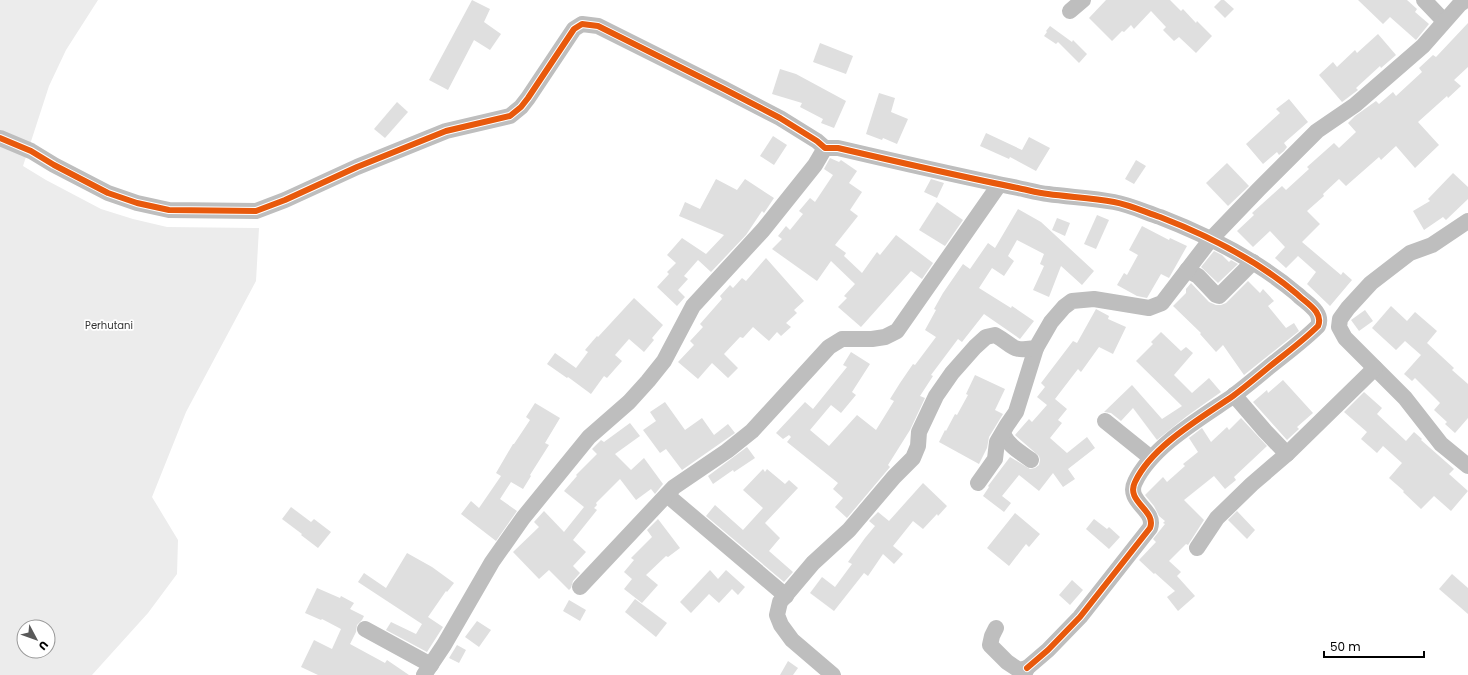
<svg xmlns="http://www.w3.org/2000/svg" width="1468" height="675" viewBox="0 0 1468 675" font-family="Poppins,sans-serif">
	<rect width="100%" height="100%" fill="#fff"/>
	<path fill="#ececec" fill-rule="evenodd" d="M 0,0 L 98,0 L 66,50 L 49,86 L 23,166 L 46,180 L 101,209 L 133,219 L 167,227 L 259,228 L 256,281 L 186,412 L 152,497 L 178,540 L 177,574 L 148,613 L 92,675 L 0,675 ZM 24,627 L 48,627 L 48,651 L 24,651 Z"/>
	<g fill="#dfdfdf">
		<path d="M 472,0 L 490,9 L 484,22 L 501,34 L 490,50 L 474,40 L 448,90 L 429,80 Z"/>
		<path d="M 1106,0 L 1170,0 L 1181,11 L 1183,9 L 1196,23 L 1197,21 L 1212,36 L 1196,53 L 1179,37 L 1174,41 L 1163,30 L 1166,27 L 1151,11 L 1134,29 L 1131,25 L 1124,32 L 1122,31 L 1112,41 L 1089,18 Z"/>
		<path d="M 1221,0 L 1224,0 L 1234,9 L 1225,18 L 1214,7 Z"/>
		<path d="M 1358,0 L 1407,0 L 1417,9 L 1415,12 L 1429,24 L 1416,40 L 1390,17 L 1383,24 Z"/>
		<path d="M 1468,23 L 1468,67 L 1454,80 L 1461,86 L 1448,98 L 1447,96 L 1418,122 L 1439,145 L 1415,168 L 1396,146 L 1381,160 L 1379,157 L 1346,186 L 1339,179 L 1323,194 L 1324,196 L 1307,211 L 1320,224 L 1302,242 L 1341,275 L 1343,272 L 1352,280 L 1330,306 L 1307,284 L 1316,272 L 1298,256 L 1286,268 L 1275,258 L 1285,247 L 1270,231 L 1253,247 L 1237,231 L 1254,215 L 1252,213 L 1282,186 L 1286,190 L 1309,169 L 1307,167 L 1334,143 L 1339,148 L 1356,132 L 1348,123 L 1355,116 L 1376,101 L 1379,104 L 1393,92 L 1396,96 L 1422,72 L 1419,68 L 1433,55 L 1436,57 Z"/>
		<path d="M 1050,26 L 1072,42 L 1073,40 L 1087,54 L 1079,63 L 1058,42 L 1056,44 L 1044,36 L 1047,32 L 1046,31 Z"/>
		<path d="M 1378,34 L 1396,55 L 1381,68 L 1380,66 L 1356,88 L 1358,90 L 1342,102 L 1319,75 L 1333,62 L 1337,67 L 1355,50 L 1357,53 Z"/>
		<path d="M 820,43 L 853,56 L 846,74 L 813,62 Z"/>
		<path d="M 780,69 L 796,74 L 846,101 L 834,128 L 821,123 L 823,119 L 800,107 L 802,103 L 772,94 Z"/>
		<path d="M 879,93 L 895,98 L 891,112 L 908,119 L 897,144 L 883,138 L 882,140 L 866,134 Z"/>
		<path d="M 1289,99 L 1308,122 L 1284,143 L 1287,147 L 1284,151 L 1279,155 L 1277,152 L 1263,164 L 1246,144 L 1280,113 L 1276,109 Z"/>
		<path d="M 397,102 L 408,112 L 385,138 L 374,129 Z"/>
		<path d="M 986,133 L 1022,150 L 1029,137 L 1050,148 L 1036,171 L 1010,157 L 1009,159 L 980,146 Z"/>
		<path d="M 773,136 L 787,145 L 774,165 L 760,156 Z"/>
		<path d="M 830,158 L 839,162 L 841,160 L 857,171 L 849,183 L 862,192 L 850,210 L 858,216 L 835,245 L 846,253 L 844,256 L 862,273 L 877,252 L 880,255 L 896,235 L 933,263 L 922,279 L 911,271 L 861,327 L 838,307 L 847,298 L 844,296 L 855,284 L 831,261 L 817,281 L 772,249 L 782,239 L 778,236 L 786,226 L 790,230 L 803,214 L 799,211 L 810,198 L 815,202 L 833,175 L 824,169 Z"/>
		<path d="M 1136,160 L 1146,166 L 1134,184 L 1125,179 Z"/>
		<path d="M 1227,163 L 1249,186 L 1228,206 L 1206,183 Z"/>
		<path d="M 1453,173 L 1468,187 L 1468,199 L 1446,220 L 1443,217 L 1424,230 L 1413,211 L 1430,201 L 1428,199 Z"/>
		<path d="M 716,179 L 737,190 L 745,179 L 774,198 L 764,213 L 762,211 L 746,235 L 711,272 L 698,260 L 684,276 L 688,279 L 678,290 L 685,297 L 677,306 L 657,287 L 669,274 L 667,272 L 676,263 L 667,255 L 682,238 L 706,254 L 724,235 L 679,216 L 685,202 L 700,209 Z"/>
		<path d="M 931,179 L 944,183 L 937,198 L 924,192 Z"/>
		<path d="M 937,202 L 963,220 L 945,246 L 919,230 Z"/>
		<path d="M 1018,209 L 1041,222 L 1094,271 L 1082,285 L 1061,266 L 1049,297 L 1033,290 L 1044,266 L 1040,264 L 1044,254 L 1017,240 L 1008,256 L 1014,261 L 1004,276 L 992,268 L 979,288 L 1011,308 L 1012,306 L 1034,321 L 1020,339 L 984,314 L 962,342 L 958,339 L 931,375 L 933,376 L 920,396 L 925,398 L 910,430 L 888,465 L 890,467 L 847,518 L 835,507 L 843,498 L 833,489 L 838,483 L 787,442 L 791,437 L 789,435 L 783,439 L 776,433 L 805,402 L 813,409 L 847,367 L 843,365 L 851,352 L 870,364 L 852,392 L 856,395 L 841,413 L 831,405 L 810,430 L 829,446 L 857,415 L 876,430 L 894,401 L 890,399 L 900,383 L 913,364 L 915,365 L 936,337 L 925,330 L 936,310 L 934,309 L 943,293 L 963,264 L 970,269 L 988,243 L 995,248 Z"/>
		<path d="M 1097,215 L 1109,220 L 1096,249 L 1084,244 Z"/>
		<path d="M 1057,218 L 1070,223 L 1065,236 L 1052,230 Z"/>
		<path d="M 1142,226 L 1169,240 L 1170,238 L 1187,246 L 1169,278 L 1161,274 L 1147,298 L 1137,296 L 1117,285 L 1124,273 L 1127,275 L 1138,255 L 1129,250 Z"/>
		<path d="M 1214,251 L 1222,255 L 1229,262 L 1231,260 L 1238,264 L 1218,283 L 1201,267 Z"/>
		<path d="M 766,258 L 804,301 L 794,310 L 797,313 L 786,323 L 791,327 L 781,336 L 777,332 L 769,341 L 753,327 L 743,338 L 740,337 L 724,354 L 738,368 L 728,378 L 712,363 L 698,379 L 678,362 L 694,345 L 690,341 L 703,327 L 700,324 L 722,299 L 720,296 L 730,285 L 733,288 L 742,278 L 746,281 Z"/>
		<path d="M 1248,281 L 1260,293 L 1263,289 L 1274,301 L 1268,306 L 1286,328 L 1294,323 L 1299,331 L 1244,375 L 1223,345 L 1216,352 L 1200,334 L 1201,333 L 1173,306 L 1186,293 L 1186,289 L 1191,283 L 1209,302 L 1216,305 L 1221,305 L 1226,303 Z"/>
		<path d="M 634,298 L 663,325 L 652,338 L 654,340 L 644,352 L 629,339 L 615,355 L 622,361 L 607,378 L 604,376 L 591,394 L 568,377 L 567,378 L 547,364 L 555,353 L 576,368 L 588,352 L 585,350 L 597,336 L 598,337 Z"/>
		<path d="M 1391,306 L 1407,321 L 1415,312 L 1437,331 L 1427,343 L 1454,368 L 1452,370 L 1468,384 L 1468,418 L 1455,433 L 1445,424 L 1447,422 L 1434,410 L 1440,403 L 1415,378 L 1412,381 L 1404,374 L 1421,355 L 1405,341 L 1396,350 L 1372,328 Z"/>
		<path d="M 1096,309 L 1109,316 L 1108,319 L 1126,327 L 1113,354 L 1099,347 L 1081,372 L 1078,369 L 1055,399 L 1067,409 L 1058,420 L 1062,423 L 1050,438 L 1067,453 L 1087,437 L 1095,448 L 1068,469 L 1075,479 L 1063,487 L 1053,473 L 1039,491 L 1019,475 L 1002,496 L 1011,503 L 1004,512 L 983,496 L 989,487 L 988,486 L 1010,457 L 1030,469 L 1035,468 L 1039,465 L 1040,460 L 1039,456 L 1015,435 L 1029,419 L 1032,422 L 1047,405 L 1037,397 L 1045,387 L 1041,383 L 1073,341 L 1077,343 Z"/>
		<path d="M 1365,310 L 1373,321 L 1359,331 L 1351,320 Z"/>
		<path d="M 1161,332 L 1181,351 L 1186,347 L 1193,353 L 1174,375 L 1192,393 L 1209,378 L 1221,392 L 1187,416 L 1157,440 L 1133,408 L 1121,421 L 1111,413 L 1104,412 L 1132,385 L 1162,419 L 1182,406 L 1136,361 L 1153,344 L 1151,342 Z"/>
		<path d="M 975,375 L 1005,389 L 995,410 L 1003,414 L 989,437 L 987,448 L 979,464 L 939,442 L 945,430 L 946,431 L 955,414 L 957,415 L 968,395 L 966,394 Z"/>
		<path d="M 1283,380 L 1313,413 L 1297,427 L 1299,429 L 1287,440 L 1253,402 L 1267,390 L 1268,393 Z"/>
		<path d="M 1364,392 L 1382,408 L 1377,414 L 1406,441 L 1414,432 L 1422,439 L 1421,440 L 1454,469 L 1449,474 L 1468,491 L 1451,511 L 1434,496 L 1421,509 L 1403,492 L 1404,491 L 1389,478 L 1402,463 L 1383,446 L 1377,453 L 1361,439 L 1367,432 L 1344,412 Z"/>
		<path d="M 665,402 L 685,430 L 702,418 L 714,435 L 728,424 L 735,433 L 682,470 L 666,449 L 660,453 L 643,430 L 656,421 L 650,412 Z"/>
		<path d="M 535,403 L 560,418 L 545,443 L 549,445 L 530,475 L 531,476 L 523,489 L 511,482 L 500,499 L 517,511 L 496,541 L 461,514 L 471,501 L 479,508 L 501,476 L 496,473 L 513,444 L 514,444 L 530,420 L 526,417 Z"/>
		<path d="M 1241,418 L 1267,446 L 1234,477 L 1236,480 L 1225,489 L 1214,476 L 1184,500 L 1204,520 L 1188,545 L 1186,544 L 1169,561 L 1181,572 L 1177,576 L 1195,596 L 1178,611 L 1167,597 L 1175,591 L 1155,573 L 1154,574 L 1139,560 L 1156,542 L 1153,539 L 1165,524 L 1163,523 L 1165,521 L 1159,516 L 1154,506 L 1145,495 L 1163,477 L 1167,482 L 1185,466 L 1183,464 L 1198,452 L 1189,438 L 1202,428 L 1211,442 L 1227,427 L 1229,430 Z"/>
		<path d="M 630,423 L 640,436 L 615,454 L 631,470 L 644,458 L 663,484 L 655,494 L 651,489 L 636,500 L 620,479 L 596,503 L 597,505 L 594,508 L 597,510 L 573,540 L 586,552 L 573,566 L 580,573 L 573,581 L 571,588 L 569,590 L 549,570 L 539,579 L 513,552 L 539,527 L 534,522 L 544,511 L 564,532 L 584,507 L 564,491 L 577,476 L 576,475 L 597,454 L 592,449 L 601,440 L 604,442 Z"/>
		<path d="M 747,447 L 755,458 L 734,472 L 733,470 L 713,484 L 708,476 Z"/>
		<path d="M 763,469 L 765,472 L 767,469 L 785,484 L 789,480 L 798,488 L 765,523 L 780,538 L 769,551 L 793,572 L 784,582 L 706,516 L 715,505 L 743,530 L 763,508 L 743,490 Z"/>
		<path d="M 923,483 L 947,506 L 938,516 L 937,514 L 923,529 L 913,521 L 893,546 L 903,554 L 894,564 L 883,554 L 868,576 L 864,573 L 834,611 L 810,593 L 822,577 L 835,587 L 852,564 L 848,562 L 865,538 L 875,526 L 869,521 L 878,512 L 889,521 Z"/>
		<path d="M 291,507 L 311,522 L 314,519 L 331,532 L 318,548 L 301,535 L 302,534 L 282,519 Z"/>
		<path d="M 1237,511 L 1255,530 L 1247,539 L 1228,520 Z"/>
		<path d="M 1015,513 L 1040,534 L 1029,547 L 1026,544 L 1009,566 L 987,548 Z"/>
		<path d="M 658,519 L 680,548 L 668,557 L 666,556 L 646,575 L 658,585 L 642,603 L 624,589 L 632,579 L 624,572 L 634,560 L 631,558 L 652,537 L 647,530 Z"/>
		<path d="M 1094,519 L 1107,529 L 1109,527 L 1120,537 L 1109,549 L 1086,529 Z"/>
		<path d="M 407,553 L 432,567 L 454,583 L 447,592 L 446,591 L 428,617 L 443,627 L 427,652 L 386,630 L 391,622 L 416,634 L 422,624 L 358,582 L 364,573 L 386,588 Z"/>
		<path d="M 710,570 L 718,579 L 726,570 L 745,587 L 738,595 L 732,589 L 719,603 L 709,594 L 691,613 L 680,602 Z"/>
		<path d="M 1452,574 L 1468,588 L 1468,614 L 1439,589 Z"/>
		<path d="M 1072,580 L 1083,590 L 1070,605 L 1059,595 Z"/>
		<path d="M 317,588 L 340,598 L 341,596 L 354,603 L 350,609 L 364,616 L 362,620 L 357,625 L 356,632 L 350,644 L 385,663 L 387,660 L 409,675 L 318,675 L 301,667 L 314,640 L 332,649 L 341,629 L 322,619 L 321,620 L 305,613 Z"/>
		<path d="M 635,599 L 667,623 L 656,637 L 625,612 Z"/>
		<path d="M 569,600 L 586,610 L 580,621 L 563,611 Z"/>
		<path d="M 477,621 L 491,630 L 479,647 L 465,637 Z"/>
		<path d="M 457,645 L 466,650 L 459,663 L 449,658 Z"/>
		<path d="M 788,661 L 798,668 L 793,675 L 780,675 Z"/>
	</g>
	<g fill="none" stroke-linecap="round" stroke-linejoin="round">
		<g stroke="#bebebe" stroke-width="16">
			<path d="M 1424,0 L 1444,21"/>
			<path d="M 1070,11 L 1083,0"/>
			<path d="M 0,138 L 31,151 L 54,165 L 108,193 L 137,203 L 169,210 L 256,211 L 285,200 L 357,167 L 446,131 L 510,116 L 521,107 L 528,98 L 574,29 L 582,24 L 598,26 L 724,89 L 780,118 L 817,141 L 825,148 L 838,148 C 898,162 958,176 1018,188 C 1028,190 1038,193 1048,194 C 1070,197 1092,198 1114,202 C 1130,205 1145,212 1160,217 C 1209,236 1257,260 1297,294 C 1306,303 1324,312 1318,326 C 1303,341 1285,354 1269,367 C 1257,377 1245,387 1233,396 C 1201,418 1152,446 1135,482 C 1125,502 1157,510 1150,528 L 1080,617 L 1048,650 L 1027,668"/>
			<path d="M 1468,221 L 1432,245 L 1410,253 L 1371,283 L 1348,308 L 1340,319 L 1339,327 L 1345,338 L 1405,398 L 1441,444 L 1468,466"/>
			<path d="M 1187,270 L 1198,276 L 1216,295 L 1219,296 L 1253,262"/>
			<path d="M 1234,395 L 1265,431 L 1287,454"/>
			<path d="M 1105,421 L 1151,458"/>
			<path d="M 1003,434 C 1009,446 1020,452 1031,460"/>
			<path d="M 978,483 L 995,459 L 997,442 L 1007,425 L 1016,412 L 1036,348"/>
			<path d="M 667,495 L 786,596"/>
			<path d="M 1197,548 L 1217,518 L 1252,484 L 1287,454 L 1375,368"/>
			<path d="M 580,587 L 674,487 L 727,451 L 752,431 L 829,347 L 842,339 L 872,339 L 885,337 L 897,331 L 999,185"/>
			<path d="M 996,628 L 992,636 L 990,645 L 1007,662 L 1019,670 L 1027,668 L 1024,675"/>
			<path d="M 365,629 L 431,665"/>
			<path d="M 424,675 L 444,645 L 492,562 L 523,518 L 589,437 L 629,402 L 648,381 L 664,361 L 693,306 L 763,230 L 815,165 L 825,148"/>
			<path d="M 833,675 L 792,640 L 781,625 L 777,615 L 780,602 L 813,563 L 849,530 L 894,477 L 913,458 L 918,446 L 919,432 L 936,396 L 952,373 L 975,347 L 986,337 L 995,335 C 1015,346 1010,352 1036,348 L 1051,322 L 1064,307 L 1072,301 L 1094,299 L 1149,308 L 1162,303 L 1211,239 L 1259,189 L 1317,131 L 1355,105 L 1423,46 L 1460,4 L 1466,0"/>
		</g>
		<defs>
			<path id="cycleway" d="M 0,138 L 31,151 L 54,165 L 108,193 L 137,203 L 169,210 L 256,211 L 285,200 L 357,167 L 446,131 L 510,116 L 521,107 L 528,98 L 574,29 L 582,24 L 598,26 L 724,89 L 780,118 L 817,141 L 825,148 L 838,148 C 898,162 958,176 1018,188 C 1028,190 1038,193 1048,194 C 1070,197 1092,198 1114,202 C 1130,205 1145,212 1160,217 C 1209,236 1257,260 1297,294 C 1306,303 1324,312 1318,326 C 1303,341 1285,354 1269,367 C 1257,377 1245,387 1233,396 C 1201,418 1152,446 1135,482 C 1125,502 1157,510 1150,528 L 1080,617 L 1048,650 L 1027,668"/>
		</defs>
		<use href="#cycleway" stroke="#fff" stroke-width="8"/>
		<use href="#cycleway" stroke="#e8590c" stroke-width="6"/>
	</g>
	<g text-anchor="middle" dominant-baseline="central" stroke-width="3.5" stroke-linejoin="round" paint-order="stroke">
		<g font-size="10" fill="#333" stroke="#fff">
			<text x="109" y="325">Perhutani</text>
		</g>
	</g>
	<g transform="translate(36 639) rotate(131)"><circle r="19" fill="#ffffff" stroke="#999999"/>
	<path d="M0-3L7 15L0 10L-7 15Z" fill="#595959"/>
	<text y="-6" font-size="11" font-weight="bold" text-anchor="middle" fill="#000000">U</text>
	</g>
	<path d="M1324 651v6h100v-6" fill="none" stroke="#000000" stroke-width="2"/>
	<text x="1330" y="651" font-size="12" fill="#000000" stroke="#ffffff" stroke-width="3" paint-order="stroke">50 m</text>
</svg>
